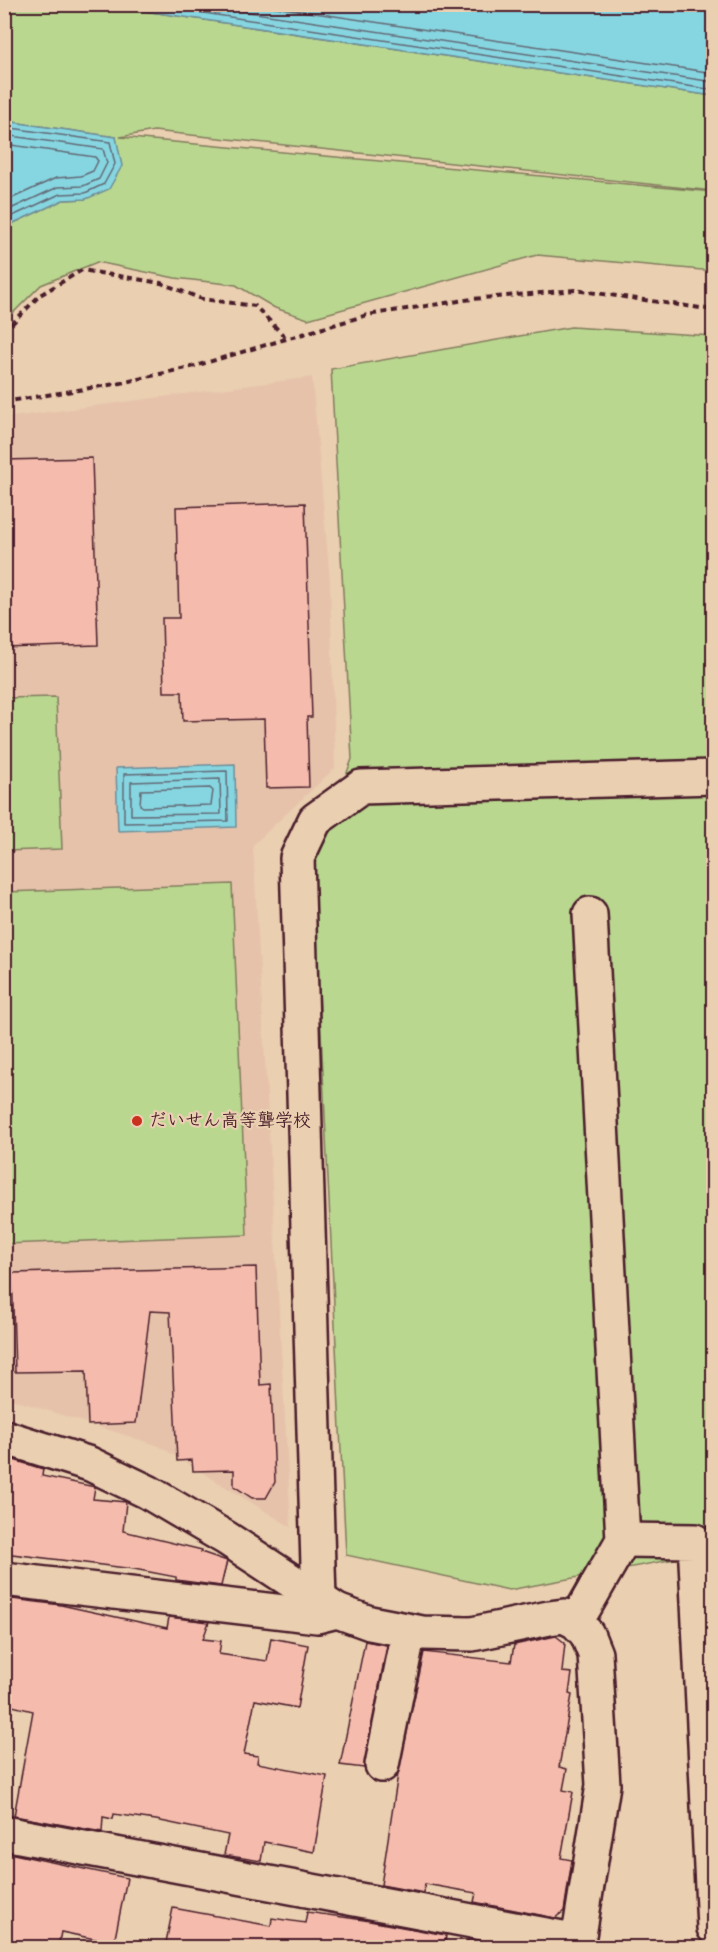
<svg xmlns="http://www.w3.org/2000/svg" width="718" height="1952" viewBox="0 0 718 1952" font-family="Mynerve,'Klee One',sans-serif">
	<rect width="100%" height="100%" fill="#eacfb1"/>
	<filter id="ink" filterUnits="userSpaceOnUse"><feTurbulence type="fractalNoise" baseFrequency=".0167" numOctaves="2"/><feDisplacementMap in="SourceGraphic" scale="12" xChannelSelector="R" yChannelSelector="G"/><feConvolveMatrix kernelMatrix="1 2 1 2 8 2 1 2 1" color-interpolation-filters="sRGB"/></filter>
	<g filter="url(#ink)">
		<path fill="#e6c2ab" d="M 312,377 L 330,581 L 335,768 L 253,845 L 291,1527 L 159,1446 L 5,1397 L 4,418 Z"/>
		<g fill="#b9d78f" stroke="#827b5d" stroke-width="1.5">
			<path d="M 5,5 L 104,5 L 713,96 L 713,191 L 154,131 L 120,137 L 713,192 L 713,271 L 537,255 L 308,319 L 275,308 L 236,285 L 175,278 L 97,262 L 41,285 L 5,321 L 5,227 L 63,200 L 86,199 L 116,137 L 5,121 Z"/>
			<path d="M 571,327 L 713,336 L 713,1552 L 509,1590 L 346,1555 L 313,865 L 352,759 L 331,369 Z"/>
			<path d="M 56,697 L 62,849 L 5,851 L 5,698 Z"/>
			<path d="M 232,884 L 247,1235 L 5,1244 L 5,892 Z"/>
		</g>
		<g fill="#86d6e1" stroke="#6e8d98" stroke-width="1.5">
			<path d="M 104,5 L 713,5 L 713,96 Z"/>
			<path d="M 5,121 L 116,137 L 122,166 L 109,189 L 86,199 L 63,200 L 5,227 Z"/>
			<path d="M 235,764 L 236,827 L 118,831 L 116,768 Z"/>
		</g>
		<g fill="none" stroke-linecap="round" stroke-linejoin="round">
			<g stroke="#626874" stroke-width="1.5">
				<path d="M 144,4 L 714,90"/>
				<path d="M 195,4 L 714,82"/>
				<path d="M 255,4 L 714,73"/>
				<path d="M 4,127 L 110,142 L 115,164 L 104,184 L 85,193 L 60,194 L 4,220"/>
				<path d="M 4,135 L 103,149 L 107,163 L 99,179 L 83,186 L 58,187 L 4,212"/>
				<path d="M 4,144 L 95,157 L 98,161 L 93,171 L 81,176 L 56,178 L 4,202"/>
				<path d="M 227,771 L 228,821 L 124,823 L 124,774 Z"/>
				<path d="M 220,779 L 221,814 L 131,815 L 131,782 Z"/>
				<path d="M 210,788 L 213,791 L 211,805 L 143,807 L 140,805 L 141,790 Z"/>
			</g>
		</g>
		<g fill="#f5bcad" stroke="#4a1f2b" stroke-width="1.5">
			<path d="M 92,458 L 98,645 L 4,648 L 4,460 Z"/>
			<path d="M 305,503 L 312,717 L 307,717 L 309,787 L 266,788 L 264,719 L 183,721 L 182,692 L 164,692 L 162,618 L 179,618 L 176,507 Z"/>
			<path d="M 256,1267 L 260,1385 L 271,1384 L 275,1482 L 266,1498 L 252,1498 L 234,1486 L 234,1470 L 193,1471 L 192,1460 L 177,1461 L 170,1312 L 150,1311 L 136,1423 L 88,1425 L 86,1371 L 15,1372 L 12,1273 Z"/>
			<path d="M 4,1457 L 43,1469 L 42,1476 L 95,1487 L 93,1499 L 126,1502 L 123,1531 L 202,1550 L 201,1552 L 227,1561 L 221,1586 L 176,1580 L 176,1577 L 134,1569 L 4,1553 Z"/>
			<path d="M 4,1598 L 61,1605 L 167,1628 L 169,1617 L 209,1622 L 203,1639 L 221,1641 L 219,1654 L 267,1661 L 271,1638 L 308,1645 L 297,1708 L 255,1700 L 244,1754 L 258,1756 L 257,1763 L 327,1776 L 314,1852 L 264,1842 L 261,1861 L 224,1855 L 228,1835 L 156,1820 L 114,1814 L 113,1819 L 103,1817 L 102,1832 L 14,1816 L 33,1711 L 4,1704 Z"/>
			<path d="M 556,1636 L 565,1643 L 562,1672 L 572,1673 L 569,1694 L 572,1695 L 559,1767 L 567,1769 L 563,1790 L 573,1792 L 561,1858 L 572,1860 L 564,1911 L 555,1918 L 474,1902 L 476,1893 L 425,1884 L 424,1893 L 381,1885 L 398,1774 L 424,1652 L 511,1662 L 514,1645 Z"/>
			<path d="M 365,1641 L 387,1645 L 364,1768 L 340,1765 Z"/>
			<path d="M 4,1852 L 127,1878 L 114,1943 L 61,1932 L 58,1947 L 4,1947 Z"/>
			<path d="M 173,1908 L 271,1926 L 272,1918 L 305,1923 L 307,1912 L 364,1920 L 446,1935 L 445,1947 L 165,1947 Z"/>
			<path d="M 468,1939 L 511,1947 L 466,1947 Z"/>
		</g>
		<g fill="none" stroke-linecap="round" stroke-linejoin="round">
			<defs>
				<g id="minor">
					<path d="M 4,1437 L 90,1464 L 148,1492 L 226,1538 L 337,1611 L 370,1623 L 422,1633 L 472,1634 L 549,1618 L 564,1616 L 576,1622 L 587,1634 L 595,1654 L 603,1785 L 577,1948"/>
					<path d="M 623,1540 L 695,1541 L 714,1928"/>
					<path d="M 4,1579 L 317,1616 L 337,1611"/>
					<path d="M 319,1599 L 297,858 L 315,820 L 361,787 L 714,777"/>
					<path d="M 576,1622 L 623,1540 L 590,914"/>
					<path d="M 382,1765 L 409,1631"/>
					<path d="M 4,1833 L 578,1941"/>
				</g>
			</defs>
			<use href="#minor" stroke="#4a1f2b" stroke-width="38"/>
			<g stroke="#4a1f2b" stroke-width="4" stroke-dasharray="6 4.5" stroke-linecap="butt">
				<path d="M 4,332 L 40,295 L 82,270 L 161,283 L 202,299 L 255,306 L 288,340"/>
				<path d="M 4,402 L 121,383 L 195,366 L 367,315 L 472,299 L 575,290 L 714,310"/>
			</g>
			<use href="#minor" stroke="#eacfb1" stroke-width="33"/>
		</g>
	</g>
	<circle fill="#c8321e" stroke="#eacfb1" stroke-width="2" cx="137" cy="1121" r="6"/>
	<g text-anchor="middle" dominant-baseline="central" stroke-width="4.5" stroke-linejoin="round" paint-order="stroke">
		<g font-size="18" font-weight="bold" fill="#4a1f2b" stroke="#eacfb1" text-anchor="start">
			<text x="149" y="1121">だいせん高等聾学校</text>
		</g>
	</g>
	<rect width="718" height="1952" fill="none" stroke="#eacfb1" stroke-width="24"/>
	<rect x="12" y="12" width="694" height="1928" fill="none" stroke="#4a1f2b" stroke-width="2" filter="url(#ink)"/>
</svg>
